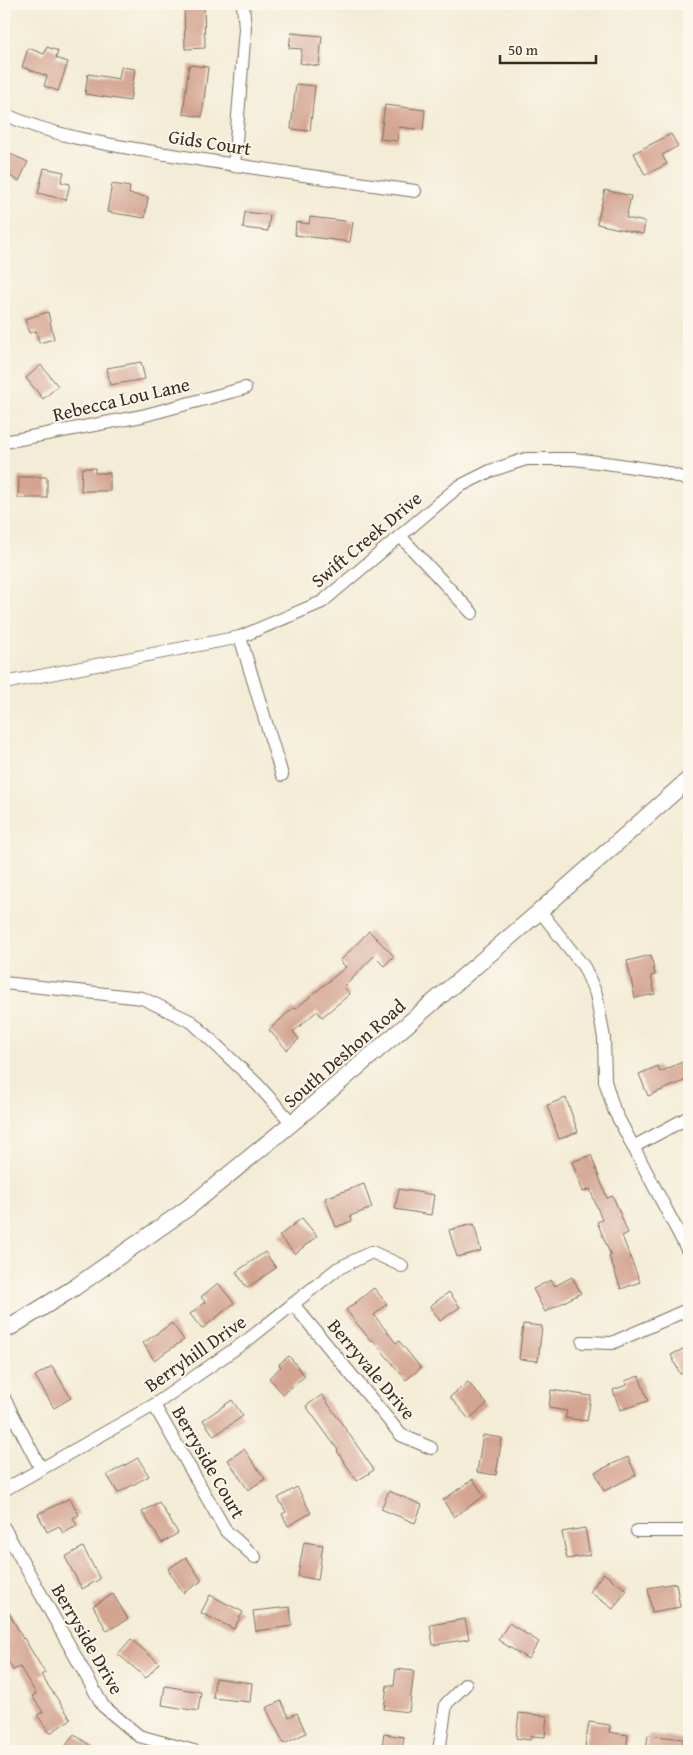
<svg xmlns="http://www.w3.org/2000/svg" width="693" height="1755" viewBox="0 0 693 1755" font-family="'Gentium Book Plus',serif">
	<rect width="100%" height="100%" fill="#fbf7ec"/>
	<filter id="ink" filterUnits="userSpaceOnUse"><feTurbulence type="fractalNoise" baseFrequency=".02" numOctaves="2"/><feDisplacementMap in="SourceGraphic" scale="10" xChannelSelector="R" yChannelSelector="G"/><feConvolveMatrix kernelMatrix="1 2 1 2 8 2 1 2 1" color-interpolation-filters="sRGB"/></filter>
	<filter id="wash" filterUnits="userSpaceOnUse"><feTurbulence type="fractalNoise" baseFrequency=".0096" numOctaves="4" result="noise"/><feDisplacementMap in="SourceGraphic" scale="20" xChannelSelector="R" yChannelSelector="G"/><feGaussianBlur stdDeviation="1.12" result="paint"/><feColorMatrix in="noise" values="0 0 0 0 0 0 0 0 0 0 0 0 0 0 0 0 0 1.4 0 .05"/><feComposite in="paint" operator="in"/></filter>
	<g filter="url(#wash)">
		<rect width="100%" height="100%" fill="#f3ecd6"/>
		<g id="blocks">
			<g fill="#d4a492">
				<path d="M 184,4 L 204,4 L 205,48 L 185,49 Z"/>
				<path d="M 291,33 L 322,36 L 319,66 L 300,63 L 302,49 L 289,48 Z"/>
				<path d="M 47,47 L 58,51 L 56,58 L 68,62 L 58,91 L 44,86 L 47,76 L 22,67 L 28,48 L 44,54 Z"/>
				<path d="M 189,65 L 208,67 L 202,117 L 183,114 Z"/>
				<path d="M 121,67 L 135,69 L 130,101 L 85,94 L 88,74 L 119,79 Z"/>
				<path d="M 296,84 L 315,86 L 310,131 L 291,129 Z"/>
				<path d="M 385,105 L 425,110 L 423,130 L 399,127 L 397,141 L 380,139 Z"/>
				<path d="M 671,134 L 678,146 L 662,155 L 667,164 L 645,175 L 634,153 Z"/>
				<path d="M 4,151 L 28,162 L 19,181 L 4,173 Z"/>
				<path d="M 44,168 L 64,172 L 61,182 L 70,184 L 66,200 L 38,193 Z"/>
				<path d="M 112,184 L 130,187 L 129,194 L 148,197 L 145,218 L 107,212 Z"/>
				<path d="M 605,190 L 631,196 L 626,218 L 645,222 L 643,234 L 597,224 Z"/>
				<path d="M 245,212 L 270,215 L 268,231 L 243,228 Z"/>
				<path d="M 310,217 L 353,222 L 350,242 L 295,235 L 296,222 L 309,224 Z"/>
				<path d="M 48,312 L 54,339 L 39,343 L 36,331 L 29,333 L 25,319 Z"/>
				<path d="M 141,362 L 145,379 L 110,385 L 107,368 Z"/>
				<path d="M 41,365 L 58,386 L 43,399 L 26,378 Z"/>
				<path d="M 82,468 L 95,468 L 95,473 L 110,473 L 110,491 L 81,491 Z"/>
				<path d="M 19,477 L 47,477 L 47,498 L 18,498 Z"/>
				<path d="M 369,931 L 394,956 L 384,966 L 374,956 L 344,987 L 350,994 L 322,1017 L 317,1011 L 293,1032 L 299,1039 L 287,1050 L 269,1030 L 293,1008 L 295,1009 L 346,967 L 340,961 Z"/>
				<path d="M 651,955 L 655,975 L 651,976 L 655,994 L 635,998 L 627,961 Z"/>
				<path d="M 689,1059 L 689,1079 L 648,1096 L 639,1074 L 658,1066 L 660,1072 Z"/>
				<path d="M 566,1098 L 578,1132 L 559,1139 L 547,1105 Z"/>
				<path d="M 591,1155 L 607,1198 L 613,1196 L 628,1233 L 622,1236 L 640,1282 L 621,1289 L 609,1256 L 611,1256 L 597,1222 L 602,1220 L 590,1189 L 583,1192 L 572,1162 Z"/>
				<path d="M 364,1184 L 372,1208 L 350,1216 L 352,1221 L 336,1227 L 325,1198 Z"/>
				<path d="M 399,1189 L 434,1195 L 431,1215 L 395,1209 Z"/>
				<path d="M 302,1218 L 317,1236 L 295,1254 L 279,1236 Z"/>
				<path d="M 474,1224 L 481,1251 L 457,1257 L 449,1230 Z"/>
				<path d="M 265,1252 L 276,1268 L 247,1288 L 236,1272 Z"/>
				<path d="M 572,1277 L 581,1293 L 545,1312 L 533,1289 L 551,1280 L 555,1286 Z"/>
				<path d="M 218,1283 L 234,1303 L 202,1329 L 190,1314 L 205,1302 L 201,1297 Z"/>
				<path d="M 374,1288 L 387,1304 L 374,1315 L 396,1343 L 399,1341 L 421,1368 L 406,1380 L 373,1340 L 371,1341 L 346,1310 Z"/>
				<path d="M 449,1292 L 460,1307 L 440,1321 L 430,1306 Z"/>
				<path d="M 172,1323 L 184,1340 L 154,1360 L 143,1343 Z"/>
				<path d="M 523,1324 L 542,1326 L 538,1361 L 519,1359 Z"/>
				<path d="M 689,1346 L 689,1370 L 680,1374 L 671,1355 Z"/>
				<path d="M 289,1356 L 305,1376 L 283,1394 L 269,1378 L 281,1367 L 279,1364 Z"/>
				<path d="M 52,1366 L 71,1398 L 54,1408 L 35,1376 Z"/>
				<path d="M 639,1376 L 648,1401 L 620,1410 L 613,1390 L 627,1385 L 625,1381 Z"/>
				<path d="M 468,1382 L 487,1404 L 469,1419 L 450,1397 Z"/>
				<path d="M 551,1390 L 591,1396 L 587,1421 L 565,1418 L 567,1411 L 549,1408 Z"/>
				<path d="M 322,1395 L 374,1470 L 357,1481 L 337,1451 L 338,1450 L 306,1406 Z"/>
				<path d="M 232,1400 L 243,1416 L 214,1436 L 203,1420 Z"/>
				<path d="M 483,1435 L 502,1438 L 496,1475 L 477,1472 Z"/>
				<path d="M 244,1449 L 265,1479 L 248,1490 L 228,1460 Z"/>
				<path d="M 628,1457 L 636,1475 L 604,1491 L 595,1472 Z"/>
				<path d="M 138,1458 L 149,1476 L 118,1493 L 107,1475 Z"/>
				<path d="M 473,1479 L 484,1496 L 454,1517 L 443,1500 Z"/>
				<path d="M 297,1487 L 311,1513 L 288,1526 L 282,1514 L 286,1512 L 278,1498 Z"/>
				<path d="M 389,1491 L 422,1505 L 415,1523 L 381,1509 Z"/>
				<path d="M 70,1498 L 79,1515 L 73,1518 L 77,1526 L 63,1533 L 59,1526 L 47,1532 L 38,1514 Z"/>
				<path d="M 159,1502 L 178,1533 L 162,1543 L 142,1512 Z"/>
				<path d="M 585,1528 L 590,1555 L 567,1559 L 562,1532 Z"/>
				<path d="M 304,1542 L 323,1545 L 318,1580 L 298,1576 Z"/>
				<path d="M 83,1547 L 100,1579 L 82,1589 L 65,1557 Z"/>
				<path d="M 186,1557 L 202,1581 L 183,1593 L 168,1569 Z"/>
				<path d="M 603,1573 L 627,1590 L 613,1609 L 590,1592 Z"/>
				<path d="M 676,1583 L 680,1607 L 652,1612 L 648,1588 Z"/>
				<path d="M 113,1594 L 128,1619 L 107,1631 L 93,1606 Z"/>
				<path d="M 210,1595 L 243,1612 L 234,1629 L 201,1613 Z"/>
				<path d="M 4,1603 L 23,1639 L 24,1638 L 45,1673 L 41,1675 L 71,1719 L 50,1733 L 37,1715 L 43,1712 L 32,1696 L 36,1694 L 20,1667 L 13,1670 L 4,1654 Z"/>
				<path d="M 290,1607 L 292,1626 L 256,1631 L 253,1611 Z"/>
				<path d="M 465,1619 L 469,1639 L 433,1645 L 430,1625 Z"/>
				<path d="M 509,1623 L 539,1642 L 528,1659 L 498,1640 Z"/>
				<path d="M 131,1639 L 159,1663 L 146,1678 L 118,1654 Z"/>
				<path d="M 396,1669 L 414,1671 L 409,1712 L 384,1709 L 387,1685 L 394,1686 Z"/>
				<path d="M 215,1678 L 252,1683 L 250,1702 L 213,1698 Z"/>
				<path d="M 165,1686 L 201,1692 L 198,1711 L 162,1705 Z"/>
				<path d="M 281,1701 L 289,1717 L 297,1713 L 306,1733 L 284,1744 L 266,1708 Z"/>
				<path d="M 519,1713 L 547,1716 L 545,1737 L 531,1736 L 530,1740 L 516,1738 Z"/>
				<path d="M 589,1722 L 610,1725 L 609,1732 L 628,1735 L 626,1751 L 585,1747 Z"/>
				<path d="M 74,1734 L 98,1751 L 62,1751 Z"/>
				<path d="M 384,1734 L 404,1737 L 402,1751 L 381,1751 Z"/>
				<path d="M 648,1735 L 683,1739 L 681,1751 L 646,1751 Z"/>
			</g>
		</g>
	</g>
	<g filter="url(#ink)">
		<use href="#blocks" fill-opacity="0" stroke="#7b6e5e" stroke-width="1"/>
		<g fill="none" stroke-linecap="round" stroke-linejoin="round">
			<defs>
				<g id="minor">
					<path d="M 4,114 C 54,137 111,145 166,154 C 249,168 332,179 415,191"/>
					<path d="M 234,166 L 245,29 L 243,4"/>
					<path d="M 4,442 L 142,416 L 245,388"/>
					<path d="M 400,536 L 472,613"/>
					<path d="M 240,637 L 282,775"/>
					<path d="M 4,683 L 240,637 L 322,602 L 458,487 L 490,471 L 526,459 L 574,459 L 613,464 L 660,471 L 689,480"/>
					<path d="M 540,911 L 584,967 L 596,994 L 604,1038 L 605,1081 L 614,1110 L 689,1253"/>
					<path d="M 4,983 L 142,998 L 192,1022 L 257,1084 L 292,1123"/>
					<path d="M 633,1147 L 689,1117"/>
					<path d="M 293,1304 L 401,1435 L 431,1448"/>
					<path d="M 583,1342 L 612,1343 L 689,1309"/>
					<path d="M 4,1398 L 41,1469"/>
					<path d="M 154,1405 L 226,1531 L 255,1557"/>
					<path d="M 4,1490 L 154,1405 L 249,1339 L 337,1269 L 372,1252 L 402,1266"/>
					<path d="M 4,1528 L 103,1706 L 139,1736 L 194,1751"/>
					<path d="M 637,1531 L 689,1531"/>
					<path d="M 439,1751 L 446,1704 L 466,1684"/>
				</g>
				<path id="tertiary" d="M 4,1331 L 74,1288 L 188,1208 L 292,1123 L 540,911 L 689,779"/>
			</defs>
			<use href="#minor" stroke="#7b6e5e" stroke-width="14"/>
			<use href="#tertiary" stroke="#7b6e5e" stroke-width="18"/>
			<use href="#minor" stroke="#fff" stroke-width="12"/>
			<use href="#tertiary" stroke="#fff" stroke-width="16"/>
		</g>
	</g>
	<g text-anchor="middle" dominant-baseline="central" stroke-width="4" stroke-linejoin="round" paint-order="stroke">
		<g font-size="19" fill="#3b2a1e" stroke="#fbf7ec">
			<text transform="translate(210 142) rotate(9)">Gids Court</text>
			<text transform="translate(121 399) rotate(-13)">Rebecca Lou Lane</text>
			<text transform="translate(366 539) rotate(-40)">Swift Creek Drive</text>
			<text transform="translate(344 1053) rotate(-41)">South Deshon Road</text>
			<text transform="translate(195 1353) rotate(-35)">Berryhill Drive</text>
			<text transform="translate(372 1369) rotate(50)">Berryvale Drive</text>
			<text transform="translate(209 1462) rotate(60)">Berryside Court</text>
			<text transform="translate(88 1639) rotate(60)">Berryside Drive</text>
		</g>
	</g>
	<rect width="693" height="1755" fill="none" stroke="#fbf7ec" stroke-width="20"/>
	<path d="M500 55v8h96v-8" fill="none" stroke="#3b2a1e" stroke-width="2.5"/>
	<text x="508" y="55" font-size="15" fill="#3b2a1e" stroke="#fbf7ec" stroke-width="4" paint-order="stroke">50 m</text>
</svg>
